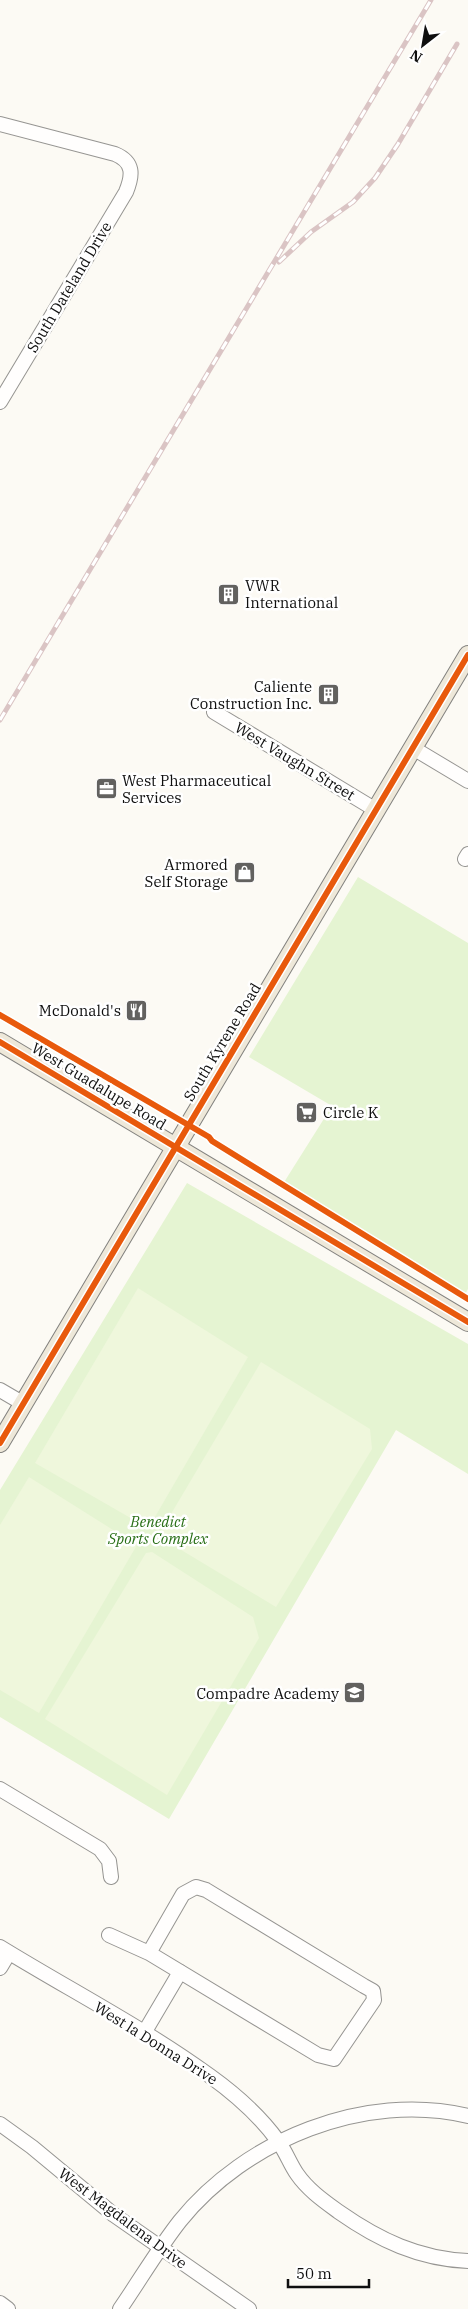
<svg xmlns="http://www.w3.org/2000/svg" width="468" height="2309" viewBox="0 0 468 2309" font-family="'IBM Plex Serif',serif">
	<rect width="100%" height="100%" fill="#fcfaf4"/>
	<g fill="#e5f4d2">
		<path d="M 358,877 L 468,943 L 468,1289 L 462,1300 L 281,1187 L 332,1106 L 249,1057 Z"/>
		<path d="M 187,1183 L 468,1344 L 468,1474 L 396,1430 L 169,1819 L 0,1717 L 0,1490 Z"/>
	</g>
	<g fill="#eff7dc">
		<path d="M 138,1288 L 248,1357 L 152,1522 L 141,1524 L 35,1463 Z"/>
		<path d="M 261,1362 L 370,1429 L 372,1449 L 276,1607 L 158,1536 Z"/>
		<path d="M 29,1477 L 137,1545 L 39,1713 L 0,1690 L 0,1525 Z"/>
		<path d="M 152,1552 L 253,1617 L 259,1638 L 167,1795 L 45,1719 L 146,1553 Z"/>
	</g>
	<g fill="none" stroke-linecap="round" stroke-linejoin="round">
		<defs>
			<g id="minor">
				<path d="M 0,124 L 115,154 C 134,162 133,175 126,192 L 0,402"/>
				<path d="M 214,712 L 376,810"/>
				<path d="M 413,748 L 468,781"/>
				<path d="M 465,859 L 468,854"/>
				<path d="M 0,1390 L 24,1404"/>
				<path d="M 0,1789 L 100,1849 L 109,1861 L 111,1877"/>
				<path d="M 109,1935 L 149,1953 L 318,2055 L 334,2059 L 374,2000 L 373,1991 L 364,1986 L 206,1890 L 196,1887 L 183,1894 L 149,1953"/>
				<path d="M 0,1947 C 70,1990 144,2028 210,2076 C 235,2094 260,2116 278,2141 C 286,2152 290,2164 297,2174 C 308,2190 324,2201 339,2212 C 379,2240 419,2259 468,2261"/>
				<path d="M 0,1968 L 9,1953"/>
				<path d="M 144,2033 L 180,1972"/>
				<path d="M 0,2124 L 32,2147 L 114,2215 L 249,2309"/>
				<path d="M 0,2303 L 8,2309"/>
				<path d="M 120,2309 C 140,2280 158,2249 180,2221 C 245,2140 365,2091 468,2116"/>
			</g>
			<g id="major">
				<path d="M 0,1042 L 468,1322"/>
				<path d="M 0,1443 L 468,655"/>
			</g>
		</defs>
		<use href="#minor" stroke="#969592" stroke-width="16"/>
		<use href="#major" stroke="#83827f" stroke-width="20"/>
		<use href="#minor" stroke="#fffefd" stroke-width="14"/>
		<use href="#major" stroke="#eee8d9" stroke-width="18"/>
		<defs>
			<g id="rail">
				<path d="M 279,262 L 311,232 L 353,202 L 375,178 L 398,144 L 457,44"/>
				<path d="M 0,720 L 431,0"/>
			</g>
		</defs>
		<use href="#rail" stroke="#dac4c4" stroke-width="5"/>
		<use href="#rail" stroke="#fff" stroke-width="3" stroke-dasharray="9" stroke-linecap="butt"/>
		<defs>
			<g id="cycleway">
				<path d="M 0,1015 L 209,1137 L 212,1141 L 468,1299"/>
				<path d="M 0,1042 L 468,1322"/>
				<path d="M 0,1443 L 468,655"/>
			</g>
		</defs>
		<use href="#cycleway" stroke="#fff" stroke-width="9"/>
		<use href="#cycleway" stroke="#e8590c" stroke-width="6"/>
	</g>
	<defs>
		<symbol id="building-square" viewBox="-11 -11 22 22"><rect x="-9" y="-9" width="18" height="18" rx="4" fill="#62615f" stroke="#fff"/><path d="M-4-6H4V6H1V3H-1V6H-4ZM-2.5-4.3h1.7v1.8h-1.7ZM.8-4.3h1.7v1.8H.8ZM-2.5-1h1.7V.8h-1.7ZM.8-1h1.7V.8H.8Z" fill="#fff"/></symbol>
		<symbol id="office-square" viewBox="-11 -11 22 22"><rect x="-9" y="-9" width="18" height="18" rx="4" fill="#62615f" stroke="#fff"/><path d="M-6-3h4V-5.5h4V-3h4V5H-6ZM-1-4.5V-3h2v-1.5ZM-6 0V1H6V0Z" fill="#fff"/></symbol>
		<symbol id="shop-square" viewBox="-11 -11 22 22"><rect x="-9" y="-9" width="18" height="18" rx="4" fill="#62615f" stroke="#fff"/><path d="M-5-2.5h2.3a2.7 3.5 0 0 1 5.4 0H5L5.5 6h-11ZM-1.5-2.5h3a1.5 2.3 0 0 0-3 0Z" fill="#fff"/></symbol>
		<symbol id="restaurant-square" viewBox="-11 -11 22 22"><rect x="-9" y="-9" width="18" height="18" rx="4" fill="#62615f" stroke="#fff"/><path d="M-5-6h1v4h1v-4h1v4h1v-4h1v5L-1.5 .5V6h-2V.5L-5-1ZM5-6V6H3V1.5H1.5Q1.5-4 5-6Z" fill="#fff"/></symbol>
		<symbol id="supermarket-square" viewBox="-11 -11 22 22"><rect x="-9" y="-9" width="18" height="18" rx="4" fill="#62615f" stroke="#fff"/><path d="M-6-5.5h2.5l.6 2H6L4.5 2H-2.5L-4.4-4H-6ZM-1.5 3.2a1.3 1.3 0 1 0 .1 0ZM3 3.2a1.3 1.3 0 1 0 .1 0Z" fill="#fff"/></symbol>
		<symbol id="school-square" viewBox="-11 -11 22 22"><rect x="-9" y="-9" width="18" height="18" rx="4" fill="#62615f" stroke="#fff"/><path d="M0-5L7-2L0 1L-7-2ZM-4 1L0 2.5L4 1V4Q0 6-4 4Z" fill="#fff"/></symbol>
	</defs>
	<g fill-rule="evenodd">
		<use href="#building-square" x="216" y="582" width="25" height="25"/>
		<use href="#building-square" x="316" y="682" width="25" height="25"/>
		<use href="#office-square" x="94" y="776" width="25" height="25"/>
		<use href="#shop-square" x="232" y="860" width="25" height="25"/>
		<use href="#restaurant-square" x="124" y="998" width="25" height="25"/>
		<use href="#supermarket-square" x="294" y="1100" width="25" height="25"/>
		<use href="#school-square" x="342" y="1680" width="25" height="25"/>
	</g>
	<g text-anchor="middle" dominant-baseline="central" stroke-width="5" stroke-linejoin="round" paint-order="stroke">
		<g font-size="15" fill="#0f0f0f" stroke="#fff">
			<text transform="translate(69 287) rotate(-59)">South Dateland Drive</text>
			<text transform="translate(295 761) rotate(31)">West Vaughn Street</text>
			<text transform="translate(222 1042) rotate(-59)">South Kyrene Road</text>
			<text transform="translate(99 1086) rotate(31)">West Guadalupe Road</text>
			<text transform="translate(156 2043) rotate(32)">West la Donna Drive</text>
			<text transform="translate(123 2218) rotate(37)">West Magdalena Drive</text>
		</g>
		<g font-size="15" fill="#0f0f0f" stroke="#fff" text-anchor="end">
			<text x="245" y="585" text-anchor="start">VWR<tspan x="245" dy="17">International</tspan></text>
			<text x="312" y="686">Caliente<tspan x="312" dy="17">Construction Inc.</tspan></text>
			<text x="122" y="780" text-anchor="start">West Pharmaceutical<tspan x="122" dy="17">Services</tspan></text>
			<text x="228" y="864">Armored<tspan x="228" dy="17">Self Storage</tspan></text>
			<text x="121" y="1010">McDonald's</text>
			<text x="323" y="1112" text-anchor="start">Circle K</text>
			<text x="339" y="1693">Compadre Academy</text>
		</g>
		<g font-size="15" font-style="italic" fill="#296f17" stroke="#fff">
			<text x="158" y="1521">Benedict<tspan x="158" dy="17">Sports Complex</tspan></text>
		</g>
	</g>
	<g transform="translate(423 45) rotate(211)" stroke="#ffffff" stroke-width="4" paint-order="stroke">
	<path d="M0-4L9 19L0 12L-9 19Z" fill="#0f0f0f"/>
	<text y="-8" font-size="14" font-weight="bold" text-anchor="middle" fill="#0f0f0f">N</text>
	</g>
	<path d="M288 2279v8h81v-8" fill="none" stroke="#0f0f0f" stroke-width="2.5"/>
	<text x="296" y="2279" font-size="15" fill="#0f0f0f" stroke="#ffffff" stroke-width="4" paint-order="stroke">50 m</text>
</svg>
